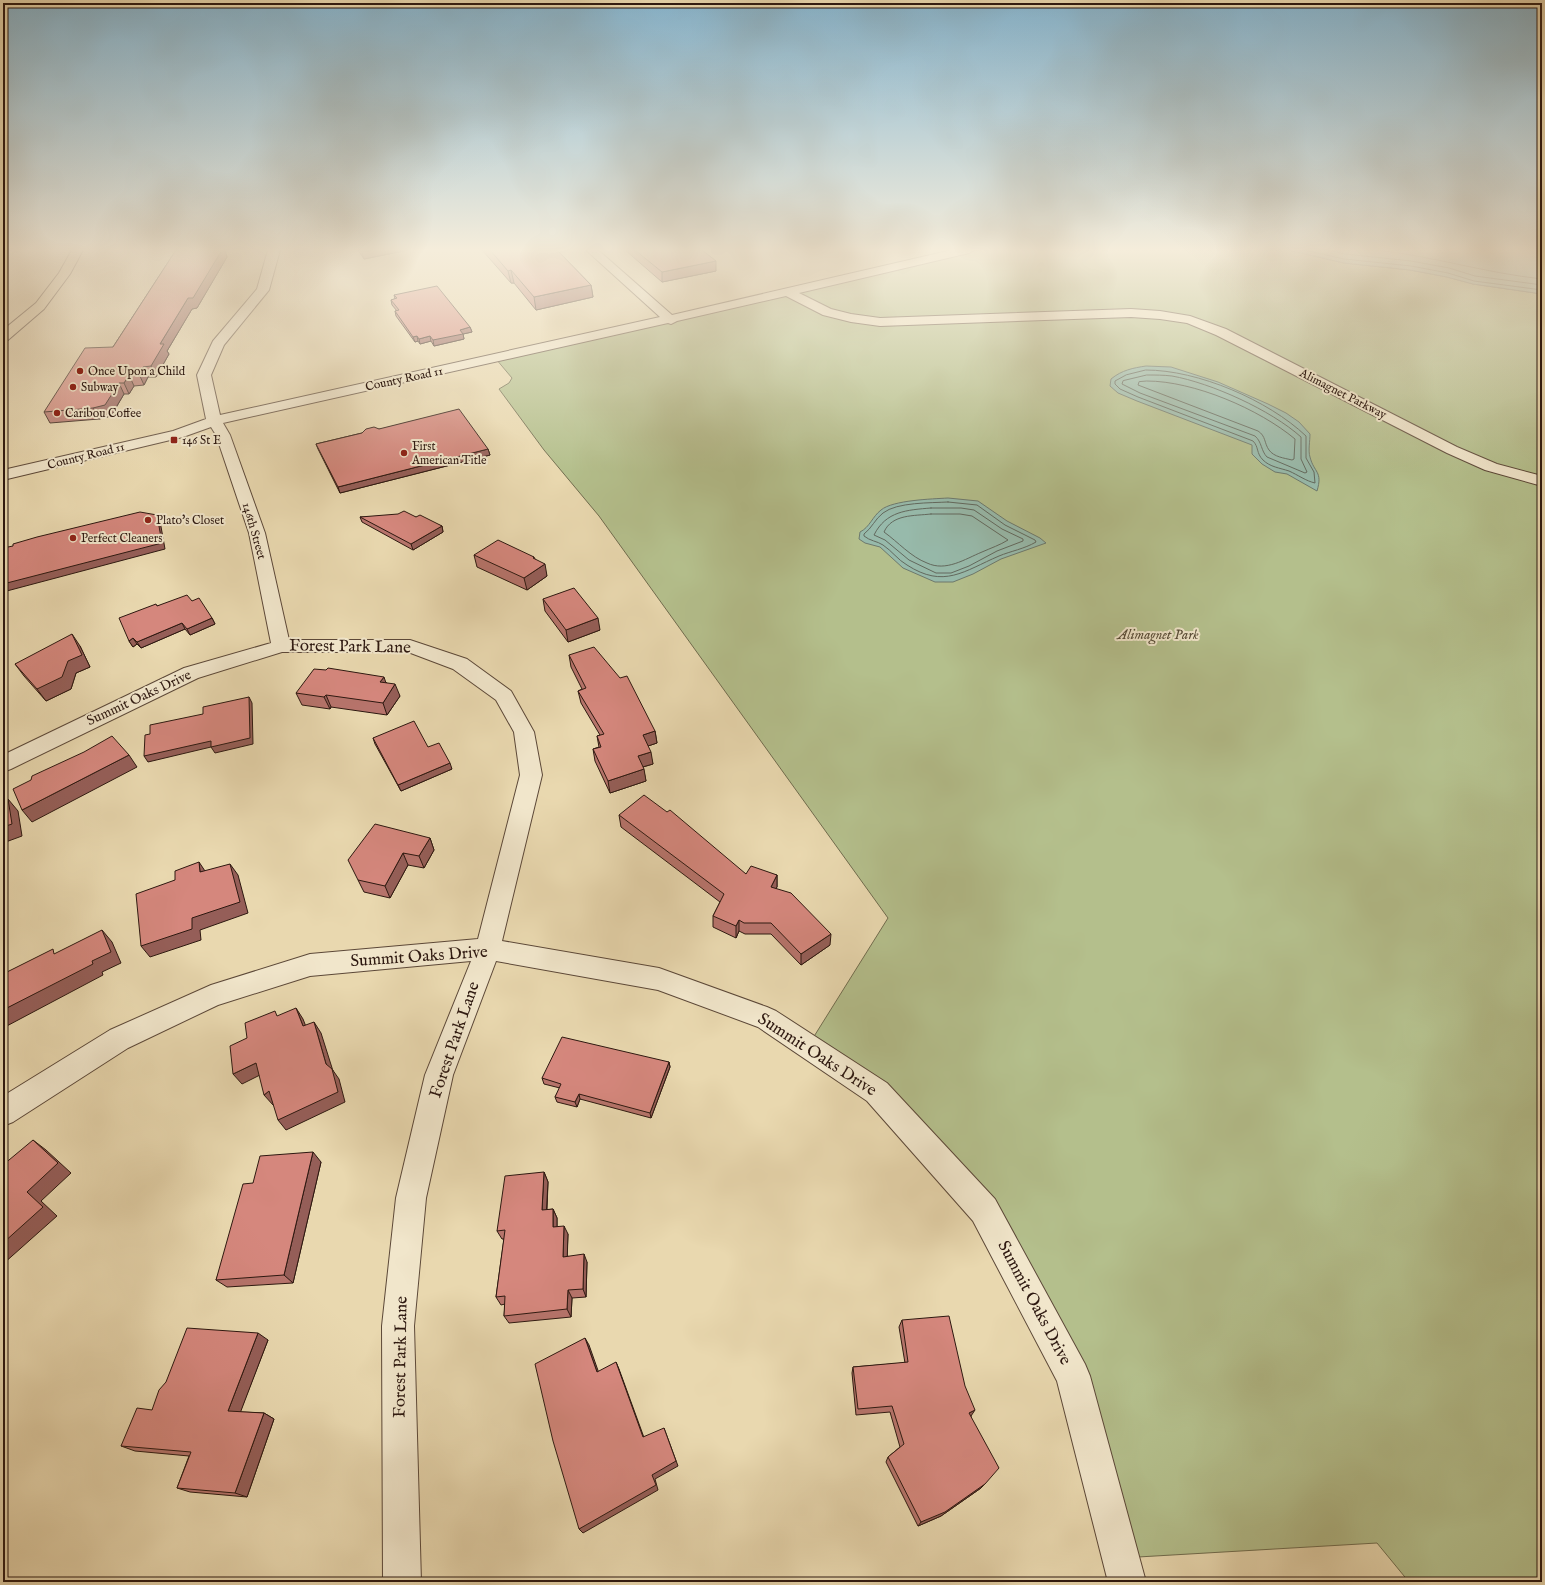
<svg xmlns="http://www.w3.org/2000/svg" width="1545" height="1585" viewBox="0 0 1545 1585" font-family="'IM FELL English',serif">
	<rect width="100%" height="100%" fill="#e9d8af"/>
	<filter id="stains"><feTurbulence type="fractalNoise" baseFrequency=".005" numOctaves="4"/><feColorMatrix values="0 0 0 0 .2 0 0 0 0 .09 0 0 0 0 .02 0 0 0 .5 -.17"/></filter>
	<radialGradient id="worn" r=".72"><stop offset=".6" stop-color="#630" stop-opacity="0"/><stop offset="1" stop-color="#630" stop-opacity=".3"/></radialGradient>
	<path fill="#b4bf8c" stroke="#706c4e" d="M 969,250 L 1288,250 L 1344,263 L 1410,270 L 1447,277 L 1473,284 L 1542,294 L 1542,1582 L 1409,1582 L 1377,1543 L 1121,1558 L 1073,1376 L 984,1210 L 808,1046 L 888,918 L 599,516 L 544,450 L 499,389 L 509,383 L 512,378 L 496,359 Z"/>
	<g fill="#97baab" stroke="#6d796d">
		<path d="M 1288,250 L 1542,250 L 1542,294 L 1473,284 L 1447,277 L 1410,270 L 1344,263 Z"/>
		<path d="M 1146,366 L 1171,367 L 1218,382 L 1268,404 L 1286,413 L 1299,422 L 1310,434 C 1310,441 1308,451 1310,457 C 1314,473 1323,471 1317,491 L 1287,474 L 1275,472 L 1262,464 L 1252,454 L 1252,445 L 1137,401 L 1118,393 L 1110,386 L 1111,379 C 1122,370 1133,368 1146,366 Z"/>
		<path d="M 948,498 L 978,501 L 1007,521 L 1040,538 L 1046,543 L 1001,559 L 973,574 L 953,582 L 935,582 L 903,568 L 880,547 L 865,543 L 859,539 L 860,532 C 870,527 872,517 881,510 C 893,500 932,499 948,498 Z"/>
	</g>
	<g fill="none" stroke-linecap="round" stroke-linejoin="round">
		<g stroke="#62695e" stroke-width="1">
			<path d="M 1304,250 L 1344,259 L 1411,266 L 1448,273 L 1474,281 L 1542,290"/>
			<path d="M 1328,250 L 1345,254 L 1411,261 L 1449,268 L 1475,276 L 1542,285"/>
			<path d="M 1376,250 C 1432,256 1486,273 1542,279"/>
			<path d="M 1146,370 C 1198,370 1268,400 1306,436 L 1306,458 L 1314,472 L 1315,483 C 1306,481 1298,475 1289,471 C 1280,468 1270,467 1263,460 C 1256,453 1259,447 1253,441 L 1138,397 L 1120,389 L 1115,384 L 1115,381 L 1126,375 Z"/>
			<path d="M 1147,375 C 1155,375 1164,375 1172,376 C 1211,383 1271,410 1301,437 L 1301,459 L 1307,472 L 1305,473 L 1267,457 C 1261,451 1262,442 1255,436 L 1140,393 L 1122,384 L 1123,381 Z"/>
			<path d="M 1147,381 C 1194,381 1259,409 1295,439 L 1294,459 L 1292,460 C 1284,458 1274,457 1269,450 C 1264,443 1266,436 1258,431 L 1138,385 L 1139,382 Z"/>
			<path d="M 948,502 L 977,505 L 1005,525 L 1035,540 L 1036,542 C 1024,549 1011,551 999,556 C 964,571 944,589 907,565 C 898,560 892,551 883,545 C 877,541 870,541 864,536 L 864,534 C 872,528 875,519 883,513 C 897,502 931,503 948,502 Z"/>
			<path d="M 931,508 L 961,508 L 974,510 L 1002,529 L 1023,539 L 1023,541 L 997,551 L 969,566 L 951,573 L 936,573 L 909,560 L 885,540 L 874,535 C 886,511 907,510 931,508 Z"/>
			<path d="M 931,514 L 960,514 L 972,516 L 1008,540 C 1000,545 991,548 982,552 C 965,559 946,572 927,563 C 911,557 898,542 884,532 C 892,514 914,516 931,514 Z"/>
		</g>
		<defs>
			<path id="minor" d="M 268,250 L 280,250 L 269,290 L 224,345 L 211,375 L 220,415 L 660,317 L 586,250 L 598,250 L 672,315 L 952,250 L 974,250 L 969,253 L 799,293 L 831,309 L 851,314 L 880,318 L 1131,309 L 1160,311 L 1190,316 L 1226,329 L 1457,447 L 1497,464 L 1542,476 L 1542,486 L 1485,470 L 1447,453 L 1216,335 L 1187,323 L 1160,319 L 1131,317 L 880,326 L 851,322 L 823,315 L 786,296 L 677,321 L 671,324 L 668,323 L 223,423 L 230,435 L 265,533 L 289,640 L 410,640 L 467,659 L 511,691 L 534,732 L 542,775 L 502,941 L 659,968 L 767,1007 L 776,1011 L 887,1083 L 995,1199 L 1085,1364 L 1090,1376 L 1146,1582 L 1108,1582 L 1057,1381 L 973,1221 L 867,1101 L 758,1027 L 658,990 L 496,961 L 453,1075 L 426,1198 L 414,1326 L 421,1582 L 383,1582 L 382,1326 L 396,1198 L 425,1075 L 471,961 L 310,976 L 218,1005 L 128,1048 L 13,1122 L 3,1126 L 3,1096 L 110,1030 L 211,985 L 310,954 L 478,939 L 520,775 L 514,732 L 496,700 L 453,669 L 408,652 L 282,652 L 198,678 L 11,769 L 3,772 L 3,755 L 184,668 L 271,643 L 249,533 L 216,435 L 211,427 L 183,437 L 3,480 L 3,470 L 173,431 L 206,419 L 197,375 L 213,341 L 257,289 Z"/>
			<path id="highway" d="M 72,250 L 83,250 L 70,274 L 44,309 L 8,340 L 3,341 L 3,330 L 36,303 L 59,273 Z"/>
		</defs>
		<use href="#minor" stroke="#5c4838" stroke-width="2"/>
		<use href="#highway" stroke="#2d1810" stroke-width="2"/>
		<use href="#minor" fill="#f1e6cb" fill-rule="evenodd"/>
		<use href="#highway" fill="#e9d8af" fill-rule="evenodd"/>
	</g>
	<g fill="#b7746c" stroke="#2d1810">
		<path d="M 176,250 L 225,250 L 227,257 L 197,308 L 192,309 L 167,351 L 169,354 L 156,377 L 148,377 L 144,385 L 134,386 L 129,394 L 124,394 L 111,416 L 99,419 L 50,423 L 44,412 L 113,347 Z"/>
		<path d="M 358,250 L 408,250 L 364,259 Z"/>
		<path d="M 482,250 L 557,250 L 591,285 L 593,297 L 536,310 L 514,283 L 511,283 Z"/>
		<path d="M 625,250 L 702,250 L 716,271 L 662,282 Z"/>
		<path d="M 394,295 L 470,327 L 472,332 L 463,334 L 464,339 L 434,346 L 431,341 L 420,344 L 418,341 L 415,342 L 396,316 L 395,311 L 397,311 L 392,305 L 391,300 L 395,299 Z"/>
		<path d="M 379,429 L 488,449 L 490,455 L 340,493 L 318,449 L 316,444 Z"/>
		<path d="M 360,517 L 416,517 L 442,526 L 443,532 L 413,550 L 362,522 Z"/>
		<path d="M 474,555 L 534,557 L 535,559 L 547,576 L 527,590 L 477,567 Z"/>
		<path d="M 543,599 L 600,630 L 568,642 L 545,611 Z"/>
		<path d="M 192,601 L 212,618 L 215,624 L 190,635 L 185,629 L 141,648 L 137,644 L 133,647 L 129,641 L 157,606 Z"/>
		<path d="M 80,646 L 90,667 L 76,673 L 71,689 L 46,701 L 24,676 L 15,664 Z"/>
		<path d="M 569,655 L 655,731 L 657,743 L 648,746 L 653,764 L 643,767 L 646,781 L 610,793 L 595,761 L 593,749 L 599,747 L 597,736 L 600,735 L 581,703 L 578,691 L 582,689 L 571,667 Z"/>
		<path d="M 386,682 L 400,696 L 387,715 L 331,707 L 330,709 L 302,705 L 296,693 Z"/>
		<path d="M 373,738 L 428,747 L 452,769 L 401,791 L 375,744 Z"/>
		<path d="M 619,815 L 746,874 L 777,875 L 777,887 L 776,888 L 830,945 L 801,965 L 771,934 L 745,934 L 739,931 L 736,938 L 713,927 L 713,916 L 720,902 L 621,827 Z"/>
		<path d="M 430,838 L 434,850 L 424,868 L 408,865 L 390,898 L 364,892 L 358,880 Z"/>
		<path d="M 669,1062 L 670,1067 L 651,1118 L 580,1099 L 577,1107 L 557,1102 L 555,1097 L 560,1088 L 544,1084 L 542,1078 Z"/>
		<path d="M 321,1162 L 293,1283 L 227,1287 L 216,1280 L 253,1183 Z"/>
		<path d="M 544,1172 L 548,1182 L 547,1210 L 553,1209 L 557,1218 L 557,1227 L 568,1234 L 567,1256 L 587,1262 L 586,1297 L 572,1298 L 571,1317 L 509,1323 L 504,1316 L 505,1304 L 501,1305 L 496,1297 L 504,1239 L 502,1239 L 497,1231 Z"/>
		<path d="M 902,1320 L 971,1416 L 981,1488 L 941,1516 L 918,1526 L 886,1462 L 888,1457 L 900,1447 L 890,1412 L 856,1415 L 852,1373 L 853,1367 L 905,1363 L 899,1327 Z"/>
		<path d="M 268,1340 L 240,1412 L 264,1413 L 274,1419 L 247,1497 L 190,1492 L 177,1488 L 189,1456 L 135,1451 L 121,1446 L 152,1410 Z"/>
	</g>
	<g fill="#955e58" stroke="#2d1810">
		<path d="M 218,250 L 225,250 L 227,257 L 197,308 L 192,309 L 167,351 L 169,354 L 156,377 L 151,366 L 160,344 L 188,298 Z"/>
		<path d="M 361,250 L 408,250 L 364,259 Z"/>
		<path d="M 716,261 L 716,271 L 662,282 L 662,272 Z"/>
		<path d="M 511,270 L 514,283 L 511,283 L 508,271 Z"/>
		<path d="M 591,285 L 593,297 L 536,310 L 534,297 Z"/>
		<path d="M 470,327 L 472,332 L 463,334 L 464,339 L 434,346 L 433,340 L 460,330 Z"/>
		<path d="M 417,336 L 418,341 L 415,342 L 413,337 Z"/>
		<path d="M 430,336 L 431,341 L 420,344 L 419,339 Z"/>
		<path d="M 143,367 L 148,377 L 144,385 L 139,374 Z"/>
		<path d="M 129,375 L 134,386 L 129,394 L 124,383 Z"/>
		<path d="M 119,383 L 124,394 L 111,416 L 99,419 L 93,408 Z"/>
		<path d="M 488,449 L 490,455 L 340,493 L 338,487 Z"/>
		<path d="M 157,515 L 160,521 L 165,549 L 3,592 L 3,584 Z"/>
		<path d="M 442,526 L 443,532 L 413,550 L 411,544 Z"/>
		<path d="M 545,564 L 547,576 L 527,590 L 524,578 Z"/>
		<path d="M 212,618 L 215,624 L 190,635 L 187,629 Z"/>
		<path d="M 598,618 L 600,630 L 568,642 L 566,630 Z"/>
		<path d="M 182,623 L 185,629 L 141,648 L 137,642 Z"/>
		<path d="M 72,634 L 80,646 L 90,667 L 76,673 L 71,689 L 46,701 L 37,689 Z"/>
		<path d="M 133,638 L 137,644 L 133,647 L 129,641 Z"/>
		<path d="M 384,677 L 388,689 L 380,682 Z"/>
		<path d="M 395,684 L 400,696 L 387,715 L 383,703 Z"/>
		<path d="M 326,695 L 331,707 L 330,709 L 324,697 Z"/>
		<path d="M 249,697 L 252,703 L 253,744 L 215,753 L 211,747 L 148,762 L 144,756 Z"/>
		<path d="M 655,731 L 657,743 L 645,747 L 643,735 Z"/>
		<path d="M 651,752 L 653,764 L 639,768 L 638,756 Z"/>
		<path d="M 129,755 L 137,767 L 32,822 L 22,810 Z"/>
		<path d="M 450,763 L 452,769 L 401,791 L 398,785 Z"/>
		<path d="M 644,769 L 646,781 L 610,793 L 608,781 Z"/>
		<path d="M 8,799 L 18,811 L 22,836 L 3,843 L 3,827 Z"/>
		<path d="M 430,838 L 434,850 L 424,868 L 419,856 Z"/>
		<path d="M 403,853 L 408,865 L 390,898 L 385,886 Z"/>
		<path d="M 199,862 L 207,874 L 200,872 Z"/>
		<path d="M 230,864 L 238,875 L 248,913 L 200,930 L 201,940 L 150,957 L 141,946 L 192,918 Z"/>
		<path d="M 777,875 L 777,887 L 771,898 L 771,887 Z"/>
		<path d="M 739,920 L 739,931 L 736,938 L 736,926 Z"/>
		<path d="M 102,930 L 112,942 L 121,963 L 102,972 L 103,975 L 3,1028 L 3,1010 L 92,961 Z"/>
		<path d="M 831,934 L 830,945 L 801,965 L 801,954 Z"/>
		<path d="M 296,1008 L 303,1019 L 310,1037 L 303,1026 Z"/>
		<path d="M 314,1022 L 321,1033 L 333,1071 L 332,1069 L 339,1079 L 345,1102 L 286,1130 L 278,1120 L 326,1064 Z"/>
		<path d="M 669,1062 L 670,1067 L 651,1118 L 650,1113 Z"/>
		<path d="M 256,1063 L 264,1073 L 242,1084 L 233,1074 Z"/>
		<path d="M 269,1091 L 277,1101 L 273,1105 L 264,1095 Z"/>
		<path d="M 579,1094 L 580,1099 L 577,1107 L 575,1102 Z"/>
		<path d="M 33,1140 L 46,1150 L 71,1173 L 41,1201 L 57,1216 L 3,1264 L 3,1243 L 27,1192 Z"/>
		<path d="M 313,1152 L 321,1162 L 293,1283 L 284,1275 Z"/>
		<path d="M 544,1172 L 548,1182 L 546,1219 L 542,1210 Z"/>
		<path d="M 553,1209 L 557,1218 L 557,1236 L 553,1227 Z"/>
		<path d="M 564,1226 L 568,1234 L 567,1265 L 563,1257 Z"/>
		<path d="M 584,1254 L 587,1262 L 586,1297 L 583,1289 Z"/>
		<path d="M 568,1290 L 572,1298 L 571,1317 L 567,1309 Z"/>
		<path d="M 258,1333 L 268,1340 L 239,1416 L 228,1411 Z"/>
		<path d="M 585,1338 L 589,1345 L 601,1379 L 597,1372 Z"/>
		<path d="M 616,1362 L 619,1369 L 646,1443 L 643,1437 Z"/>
		<path d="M 975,1410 L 971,1416 L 965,1419 L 969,1413 Z"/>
		<path d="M 264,1413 L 274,1419 L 247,1497 L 235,1493 Z"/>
		<path d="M 664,1428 L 678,1466 L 655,1479 L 658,1490 L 583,1533 L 579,1529 L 652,1475 Z"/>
		<path d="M 985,1484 L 981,1488 L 941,1516 L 918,1526 L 921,1522 Z"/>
	</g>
	<g fill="#d5877d" stroke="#2d1810">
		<path d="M 176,250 L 222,250 L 193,298 L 188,298 L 160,344 L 164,344 L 151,366 L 143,367 L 139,374 L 129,375 L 124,383 L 119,383 L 105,405 L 93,408 L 44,412 L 85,348 L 113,347 Z"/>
		<path d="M 490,250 L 557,250 L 591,285 L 534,297 L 511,270 L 508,271 Z"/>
		<path d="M 635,250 L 702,250 L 716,261 L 662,272 Z"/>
		<path d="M 437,286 L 470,327 L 460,330 L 463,334 L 433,340 L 430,336 L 419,339 L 417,336 L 413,337 L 395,311 L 399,310 L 391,300 L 397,298 L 394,295 Z"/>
		<path d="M 459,409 L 488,449 L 338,487 L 316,444 L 362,433 L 366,429 L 374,427 L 379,429 Z"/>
		<path d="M 404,511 L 416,517 L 420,515 L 442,526 L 411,544 L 360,517 L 398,514 Z"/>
		<path d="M 140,512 L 157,515 L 162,543 L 3,584 L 3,548 L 13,546 L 13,544 L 37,537 Z"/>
		<path d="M 498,540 L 534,557 L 533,558 L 545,564 L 524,578 L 474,555 Z"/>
		<path d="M 574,588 L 598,618 L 566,630 L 543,599 Z"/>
		<path d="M 187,595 L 192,601 L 199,598 L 212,618 L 187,629 L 182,623 L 137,642 L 133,638 L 129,641 L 119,618 L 156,604 L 157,606 Z"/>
		<path d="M 72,634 L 82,655 L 68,661 L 62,677 L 37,689 L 15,664 Z"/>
		<path d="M 594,647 L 620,678 L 627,676 L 655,731 L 643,735 L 651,752 L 638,756 L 644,769 L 608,781 L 593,749 L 601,747 L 597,736 L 604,734 L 578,691 L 586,688 L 569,655 Z"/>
		<path d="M 328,668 L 384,677 L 380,682 L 395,684 L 383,703 L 326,695 L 324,697 L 296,693 L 314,669 L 326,670 Z"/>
		<path d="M 249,697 L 250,738 L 211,747 L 211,741 L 144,756 L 145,735 L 150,734 L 150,725 L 203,714 L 203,707 Z"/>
		<path d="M 414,721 L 428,747 L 439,743 L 450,763 L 398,785 L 373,738 Z"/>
		<path d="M 112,736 L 129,755 L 22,810 L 13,789 L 31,780 L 32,776 L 84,752 Z"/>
		<path d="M 644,795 L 667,812 L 670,810 L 746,874 L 751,866 L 777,875 L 771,887 L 791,893 L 831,934 L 801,954 L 771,923 L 744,923 L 739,920 L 736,926 L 713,916 L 724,894 L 619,815 Z"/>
		<path d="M 8,799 L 12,824 L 3,827 L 3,801 Z"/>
		<path d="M 375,824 L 430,838 L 419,856 L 403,853 L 385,886 L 358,880 L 348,860 Z"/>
		<path d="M 199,862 L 200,872 L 230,864 L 240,902 L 192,918 L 192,929 L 141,946 L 136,894 L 175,880 L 175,871 Z"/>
		<path d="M 102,930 L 111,952 L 92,961 L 93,964 L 3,1010 L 3,974 L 53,949 L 54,954 Z"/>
		<path d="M 296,1008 L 303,1026 L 314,1022 L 326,1064 L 332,1069 L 338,1092 L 278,1120 L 269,1091 L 264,1095 L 256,1063 L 233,1074 L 230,1046 L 247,1038 L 245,1023 L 275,1011 L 277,1016 Z"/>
		<path d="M 562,1037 L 669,1062 L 650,1113 L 579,1094 L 575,1102 L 555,1097 L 561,1084 L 542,1078 Z"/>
		<path d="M 33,1140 L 58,1163 L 27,1192 L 43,1207 L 3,1243 L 3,1165 Z"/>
		<path d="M 313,1152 L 284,1275 L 216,1280 L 243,1184 L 253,1183 L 260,1156 Z"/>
		<path d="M 544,1172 L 542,1210 L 553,1209 L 553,1227 L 564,1226 L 563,1257 L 584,1254 L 583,1289 L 568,1290 L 567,1309 L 504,1316 L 505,1296 L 496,1297 L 505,1230 L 497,1231 L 505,1176 Z"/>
		<path d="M 949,1316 L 965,1386 L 975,1410 L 969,1413 L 999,1468 L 985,1484 L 945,1512 L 921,1522 L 888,1457 L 904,1444 L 892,1406 L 858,1409 L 853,1367 L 908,1362 L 902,1320 Z"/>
		<path d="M 187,1328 L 258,1333 L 228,1411 L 264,1413 L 235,1493 L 177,1488 L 191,1452 L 121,1446 L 137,1408 L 152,1410 L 159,1390 L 166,1382 Z"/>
		<path d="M 585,1338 L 597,1372 L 616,1362 L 643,1437 L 664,1428 L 676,1461 L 652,1475 L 656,1485 L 579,1529 L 553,1441 L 535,1364 Z"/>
	</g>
	<linearGradient id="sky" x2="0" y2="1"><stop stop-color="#87b6d0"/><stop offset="0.53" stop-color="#f5eddb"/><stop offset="1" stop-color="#f5eddb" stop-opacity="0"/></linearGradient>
	<rect width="1545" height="472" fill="url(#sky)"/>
	<g fill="#8f2418" stroke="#f1e6cb" stroke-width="1.5">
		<circle cx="80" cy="371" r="4"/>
		<circle cx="73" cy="387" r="4"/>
		<circle cx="57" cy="413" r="4"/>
		<rect x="170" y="436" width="8" height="8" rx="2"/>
		<circle cx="404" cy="453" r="4"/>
		<circle cx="148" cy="520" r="4"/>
		<circle cx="73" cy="538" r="4"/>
	</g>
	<g text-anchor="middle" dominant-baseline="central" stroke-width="4" stroke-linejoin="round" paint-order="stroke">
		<g font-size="12" fill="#2d1810" stroke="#f1e6cb" text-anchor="start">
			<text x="88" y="371">Once Upon a Child</text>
			<text x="81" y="387">Subway</text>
			<text x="65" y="413">Caribou Coffee</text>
			<text x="182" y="440">146 St E</text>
			<text x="412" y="446">First<tspan x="412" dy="14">American Title</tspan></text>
			<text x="156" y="520">Plato's Closet</text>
			<text x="81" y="538">Perfect Cleaners</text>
		</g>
		<g font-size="12" fill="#2d1810" stroke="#f1e6cb">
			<text transform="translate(404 379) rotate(-12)">County Road 11</text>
			<text transform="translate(1343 394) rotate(27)">Alimagnet Parkway</text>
			<text transform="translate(86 456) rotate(-14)">County Road 11</text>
			<text transform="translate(254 531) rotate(74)">146th Street</text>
		</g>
		<g font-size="14" font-style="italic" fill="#564a35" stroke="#f1e6cb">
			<text x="1158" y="635">Alimagnet Park</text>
		</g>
		<g font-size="14" fill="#2d1810" stroke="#f1e6cb">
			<text transform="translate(139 698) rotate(-25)">Summit Oaks Drive</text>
		</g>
		<g font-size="17" fill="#2d1810" stroke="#f1e6cb">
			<text transform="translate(350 647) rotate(1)">Forest Park Lane</text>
			<text transform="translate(419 957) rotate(-4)">Summit Oaks Drive</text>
			<text transform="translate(455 1040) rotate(-71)">Forest Park Lane</text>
			<text transform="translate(817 1055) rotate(33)">Summit Oaks Drive</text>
			<text transform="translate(1034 1303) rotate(62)">Summit Oaks Drive</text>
			<text transform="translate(401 1357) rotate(-89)">Forest Park Lane</text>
		</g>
	</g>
	<rect width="1545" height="1585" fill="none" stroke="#e9d8af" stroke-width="16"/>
	<rect x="4" y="4" width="1537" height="1577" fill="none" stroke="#2d1810" stroke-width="2"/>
	<rect x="8" y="8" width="1529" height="1569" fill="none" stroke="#2d1810"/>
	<rect width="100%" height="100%" filter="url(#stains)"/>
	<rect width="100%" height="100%" fill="url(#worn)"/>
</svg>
